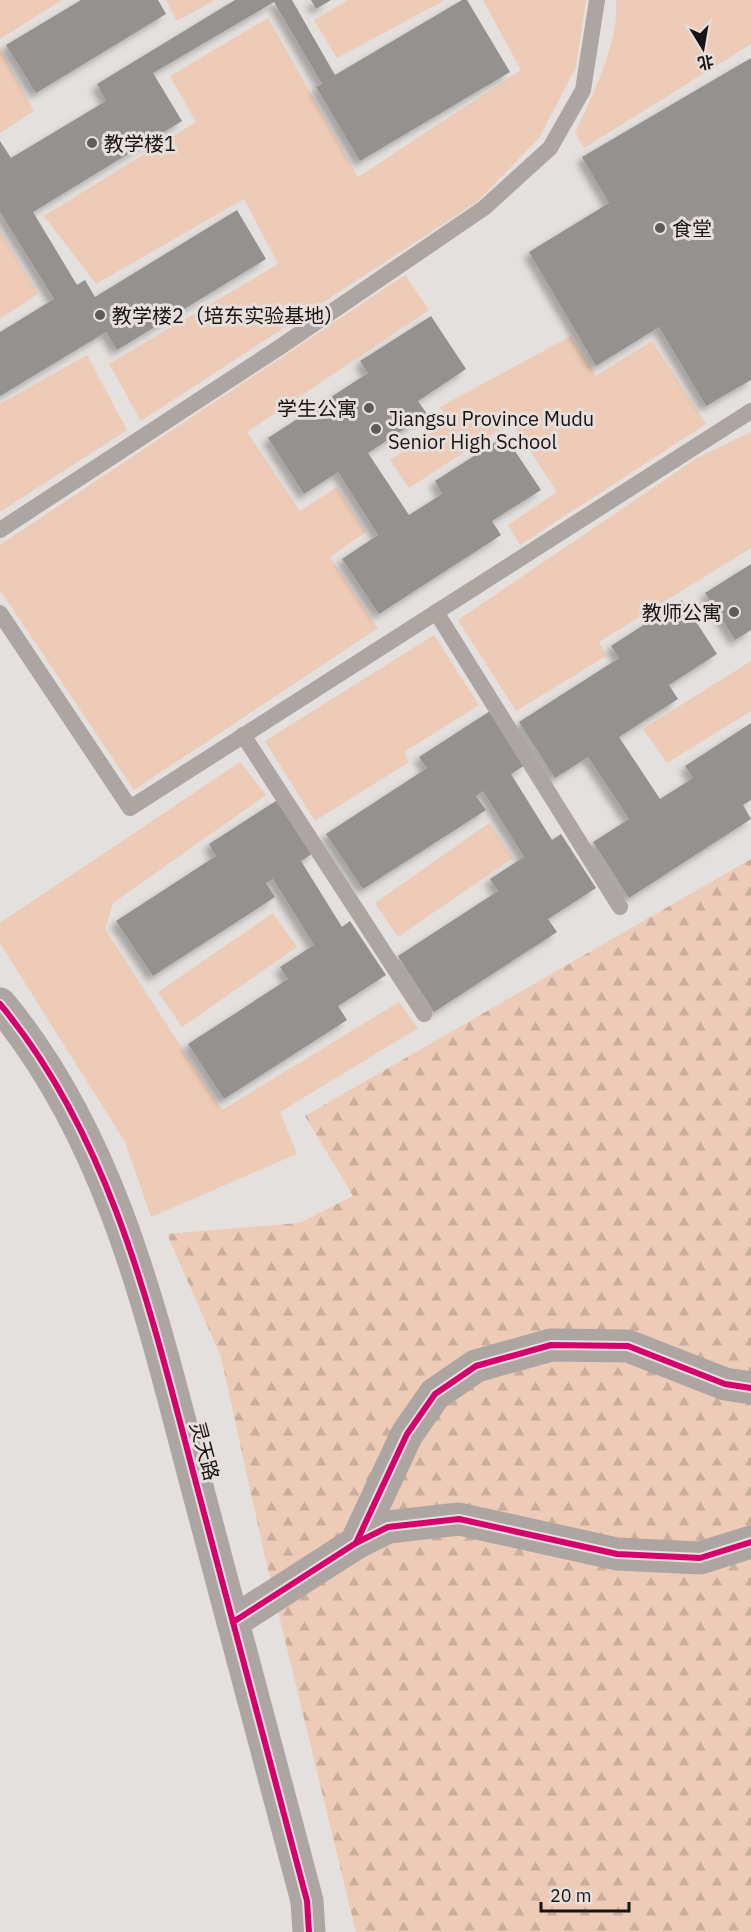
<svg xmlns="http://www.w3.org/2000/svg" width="751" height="1932" viewBox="0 0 751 1932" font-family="'IBM Plex Sans','Noto Sans SC',sans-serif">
	<defs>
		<pattern id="forest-firs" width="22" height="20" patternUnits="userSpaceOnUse" patternTransform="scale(1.5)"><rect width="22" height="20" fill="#edcbb7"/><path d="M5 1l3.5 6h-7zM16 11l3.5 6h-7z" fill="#caad9c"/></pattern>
		<filter id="shadow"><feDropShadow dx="-5.5" dy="5.5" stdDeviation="3" flood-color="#0004"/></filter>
	</defs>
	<rect width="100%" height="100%" fill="#e3e0de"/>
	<g fill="#edcbb7">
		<path d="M 0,0 L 62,0 L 0,39 Z"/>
		<path d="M 166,0 L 215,0 L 177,21 Z"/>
		<path d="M 348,0 L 445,0 L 337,58 L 314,20 Z"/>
		<path d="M 483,0 L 586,0 L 576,67 L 539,138 L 477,202 L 141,421 L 109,364 L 278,264 L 244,199 L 96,284 L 44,216 L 196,122 L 170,76 L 268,18 L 358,177 L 521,70 Z"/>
		<path d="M 616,0 L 751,0 L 751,44 L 584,148 L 575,132 C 593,96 620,40 616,0 Z"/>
		<path d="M 0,48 L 34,111 L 0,133 Z"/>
		<path d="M 0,231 L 38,294 L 0,319 Z"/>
		<path d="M 405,275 L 429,310 L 247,432 L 300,511 L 337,487 L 366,532 L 330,557 L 378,628 L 134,790 L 0,590 L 0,545 Z"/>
		<path d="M 571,336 L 596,376 L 652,341 L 706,424 L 520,545 L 508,525 L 557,492 L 511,422 L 409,488 L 390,460 L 449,421 L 440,407 Z"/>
		<path d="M 87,355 L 127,430 L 0,512 L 0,404 Z"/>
		<path d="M 751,432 L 751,548 L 599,642 L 606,656 L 516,711 L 458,620 L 697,458 Z"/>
		<path d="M 434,635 L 479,705 L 404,752 L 409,762 L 315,821 L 265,741 Z"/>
		<path d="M 751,661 L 751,711 L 667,763 L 643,729 Z"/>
		<path d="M 240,762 L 266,795 L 113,903 L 105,929 L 222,1110 L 399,1002 L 418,1028 L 280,1112 L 297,1154 L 151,1217 L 125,1142 L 0,943 L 0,923 Z"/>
		<path d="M 489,823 L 513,858 L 398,937 L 375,903 Z"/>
		<path d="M 273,913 L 297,947 L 182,1027 L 158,992 Z"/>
	</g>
	<path fill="url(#forest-firs)" d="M 751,859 L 751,1932 L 356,1932 L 267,1566 L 221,1357 L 167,1234 L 299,1223 L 353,1196 L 305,1116 Z"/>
	<g fill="#94918f" filter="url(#shadow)">
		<path d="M 81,0 L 158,0 L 166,14 L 36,93 L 6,45 Z"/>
		<path d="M 235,0 L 292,0 L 335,75 L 462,0 L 467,0 L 510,72 L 360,161 L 316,87 L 322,84 L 274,2 L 153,73 L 182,121 L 33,212 L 77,285 L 85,280 L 95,297 L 237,210 L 266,259 L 117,350 L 106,332 L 0,396 L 0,332 L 54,299 L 0,212 L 0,141 L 11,158 L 106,101 L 97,84 Z"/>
		<path d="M 311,0 L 331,0 L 316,9 Z"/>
		<path d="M 751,58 L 751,380 L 706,406 L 659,327 L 596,366 L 529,252 L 609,203 L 582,157 Z"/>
		<path d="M 431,316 L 466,369 L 418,401 L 427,414 L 368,453 L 409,515 L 442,494 L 435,481 L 505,436 L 541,490 L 492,521 L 501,535 L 379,614 L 342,559 L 378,535 L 338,472 L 304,494 L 268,438 L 368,373 L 360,361 Z"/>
		<path d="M 751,564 L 751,630 L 735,640 L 705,593 Z"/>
		<path d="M 682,600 L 717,654 L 669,685 L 678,699 L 619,737 L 660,799 L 693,778 L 685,766 L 751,723 L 751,800 L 743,805 L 751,819 L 629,898 L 593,842 L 629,819 L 588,757 L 555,778 L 519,722 L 619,658 L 611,646 Z"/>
		<path d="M 490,711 L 525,765 L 511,774 L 552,840 L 561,834 L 596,888 L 548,919 L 557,932 L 434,1012 L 398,956 L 498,891 L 490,879 L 524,857 L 483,791 L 476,796 L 486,810 L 363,889 L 326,834 L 427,768 L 419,757 Z"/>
		<path d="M 279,799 L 315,852 L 301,861 L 342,927 L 350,921 L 386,975 L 338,1006 L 347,1020 L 224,1099 L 188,1044 L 288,979 L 280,967 L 314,945 L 273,879 L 266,883 L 275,897 L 153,976 L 116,921 L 216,856 L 209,844 Z"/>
	</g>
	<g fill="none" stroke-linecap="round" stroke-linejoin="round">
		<g stroke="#ada5a2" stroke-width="16">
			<path d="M 0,530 L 280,347 L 484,208 L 550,148 L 583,90 L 597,0"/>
			<path d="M 436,612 L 620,907"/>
			<path d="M 0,613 L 130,808 L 751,411"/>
			<path d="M 243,735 L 424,1014"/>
		</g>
		<g stroke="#ada5a2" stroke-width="33">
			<path d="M 356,1543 L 388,1527 L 459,1519 L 617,1554 L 700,1558 L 751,1542"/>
			<path d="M 233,1622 L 356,1543 L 407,1434 L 435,1394 L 476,1366 L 551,1345 L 628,1346 L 725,1384 L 751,1388"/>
		</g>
		<path stroke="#ada5a2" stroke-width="33" d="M 0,1004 C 116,1144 154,1326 200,1498 C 235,1632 271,1766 307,1901 L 309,1932"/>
		<defs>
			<g id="cycleway">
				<path d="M 0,1004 C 116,1144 154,1326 200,1498 C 235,1632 271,1766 307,1901 L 309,1932"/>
				<path d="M 356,1543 L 388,1527 L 459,1519 L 617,1554 L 700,1558 L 751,1542"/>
				<path d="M 233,1622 L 356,1543 L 407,1434 L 435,1394 L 476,1366 L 551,1345 L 628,1346 L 725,1384 L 751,1388"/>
			</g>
		</defs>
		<use href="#cycleway" stroke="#e6dfdb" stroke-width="10"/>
		<use href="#cycleway" stroke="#d6006c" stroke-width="6"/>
	</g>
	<g fill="#5e5b5a" stroke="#e6dfdb" stroke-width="2">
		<circle cx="92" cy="143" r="6"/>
		<circle cx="660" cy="228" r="6"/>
		<circle cx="100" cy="315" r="6"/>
		<circle cx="369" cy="408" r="6"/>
		<circle cx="376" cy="429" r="6"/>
		<circle cx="734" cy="612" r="6"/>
	</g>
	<g text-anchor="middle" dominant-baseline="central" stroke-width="6" stroke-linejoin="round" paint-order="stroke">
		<g font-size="20" fill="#171413" stroke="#e6dfdb" text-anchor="start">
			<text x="104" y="143">教学楼1</text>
			<text x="672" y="228">食堂</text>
			<text x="112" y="315">教学楼2（培东实验基地）</text>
			<text x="357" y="408" text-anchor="end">学生公寓</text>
			<text x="388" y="418">Jiangsu Province Mudu<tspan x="388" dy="23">Senior High School</tspan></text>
			<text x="722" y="612" text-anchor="end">教师公寓</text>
		</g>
		<g font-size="20" fill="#171413" stroke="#e6dfdb">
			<text transform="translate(205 1451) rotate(75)">灵天路</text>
		</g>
	</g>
	<g transform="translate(703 48) rotate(169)" stroke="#e6dfdb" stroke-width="4.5" paint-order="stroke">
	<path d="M0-4.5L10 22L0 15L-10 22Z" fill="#171413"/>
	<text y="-9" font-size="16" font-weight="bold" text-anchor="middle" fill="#171413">北</text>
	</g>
	<path d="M541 1902v9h88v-9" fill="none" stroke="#171413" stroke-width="3"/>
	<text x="550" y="1902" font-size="18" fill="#171413" stroke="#e6dfdb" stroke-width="4.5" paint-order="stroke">20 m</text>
</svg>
